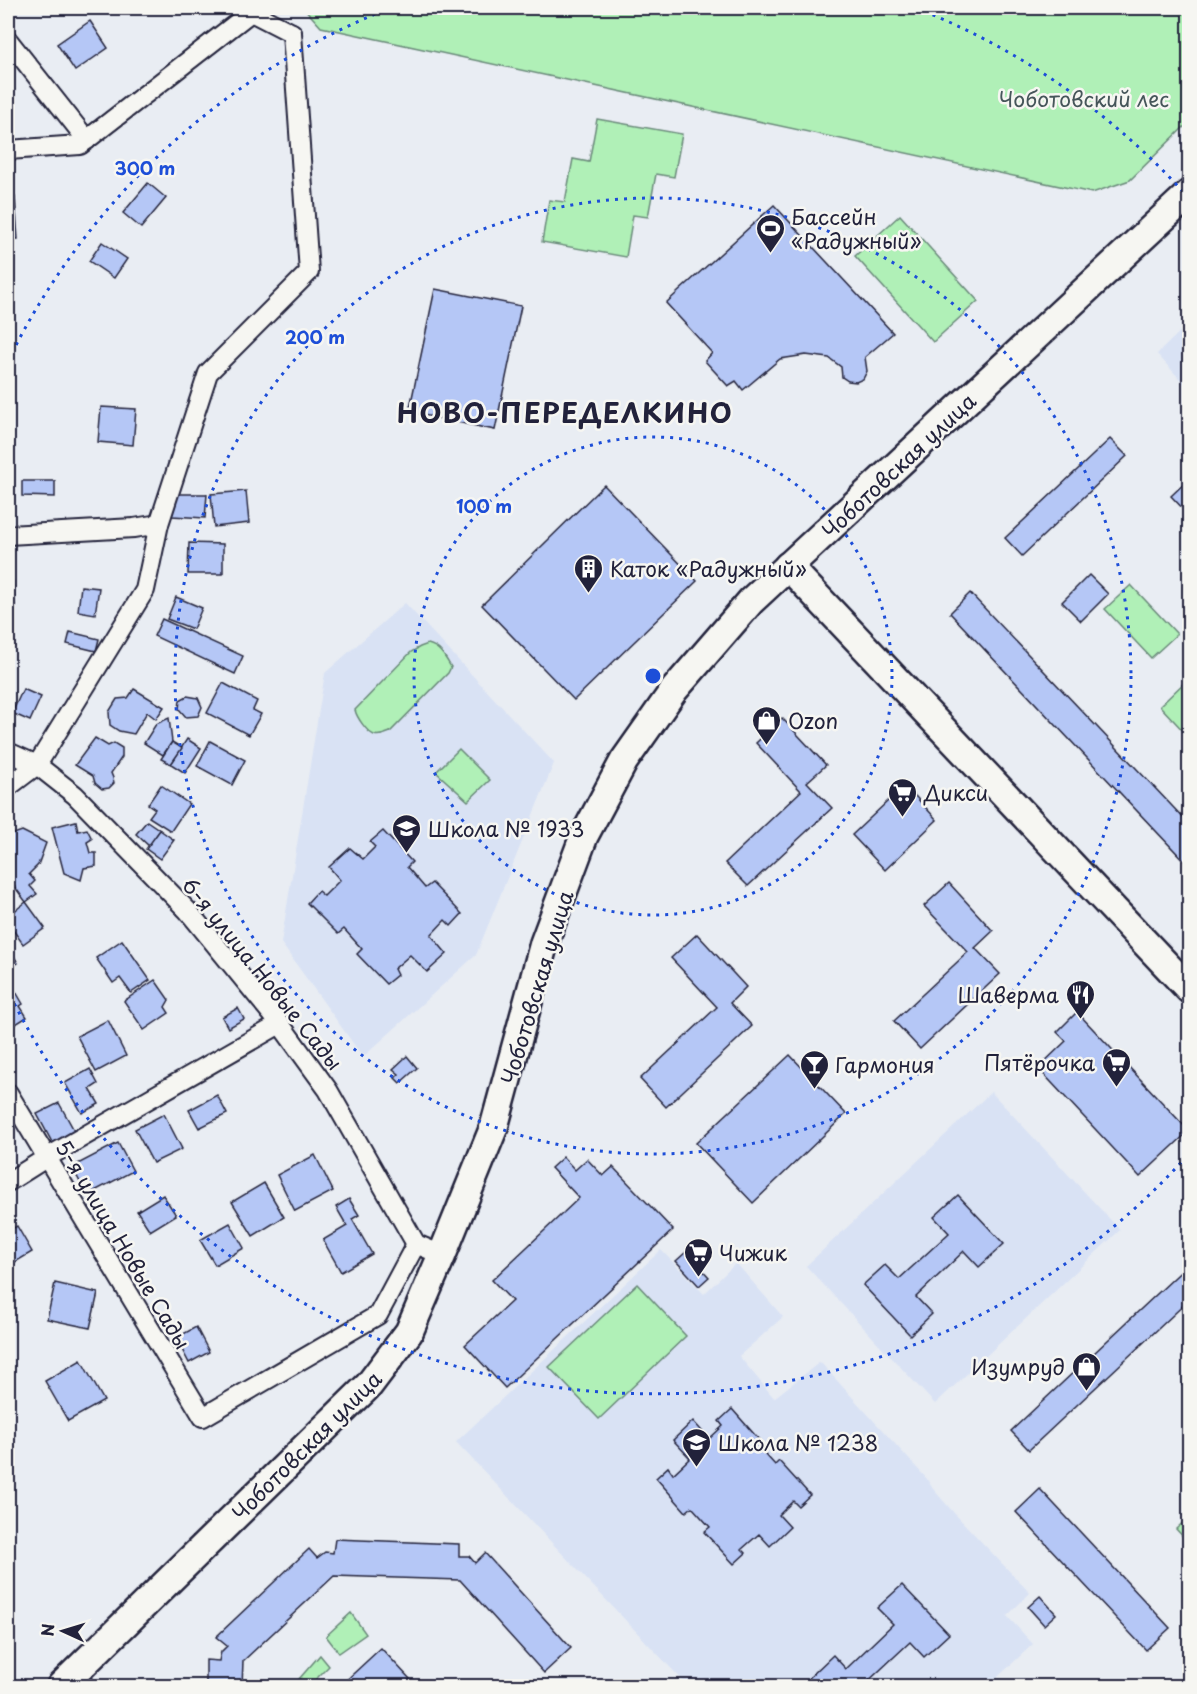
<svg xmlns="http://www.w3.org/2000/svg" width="1197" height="1694" viewBox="0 0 1197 1694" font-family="'Playpen Sans',sans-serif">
	<rect width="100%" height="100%" fill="#e9edf3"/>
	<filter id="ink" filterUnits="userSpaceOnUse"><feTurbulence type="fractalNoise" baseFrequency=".0167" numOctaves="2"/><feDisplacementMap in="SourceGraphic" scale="12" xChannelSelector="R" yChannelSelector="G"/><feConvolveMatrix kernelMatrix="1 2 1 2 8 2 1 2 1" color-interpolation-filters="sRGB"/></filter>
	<g filter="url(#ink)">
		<g fill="#d9e2f4">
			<path d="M 1189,323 L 1189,389 L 1157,354 Z"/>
			<path d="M 405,603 L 554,763 L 476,955 L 363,1057 L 281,943 L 325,673 Z"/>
			<path d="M 991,1092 L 1120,1230 L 935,1404 L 806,1266 Z"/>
			<path d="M 661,1250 L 704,1294 L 736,1263 L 783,1317 L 739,1356 L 774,1398 L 820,1362 L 927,1479 L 933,1489 L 954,1513 L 1030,1593 L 1007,1616 L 1033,1644 L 988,1686 L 688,1686 L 456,1442 Z"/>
		</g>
		<g fill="#b0f0b7" stroke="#698979" stroke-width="1.5">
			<path d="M 304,8 L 1189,8 L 1189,122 L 1130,180 L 1092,193 L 321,27 Z"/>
			<path d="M 597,119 L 682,134 L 674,177 L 656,174 L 648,217 L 633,215 L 626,257 L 542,242 L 549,200 L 565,202 L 573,159 L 589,162 Z"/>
			<path d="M 900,215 L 978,301 L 933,342 L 855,256 Z"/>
			<path d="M 1131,585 L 1177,634 L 1151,658 L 1105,609 Z"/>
			<path d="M 428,644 C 440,647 445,657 451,667 L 448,673 L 390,732 C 385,734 380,737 374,735 C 367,732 357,718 355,710 L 411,652 L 420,647 Z"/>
			<path d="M 1189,678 L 1190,737 L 1189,737 L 1160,706 Z"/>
			<path d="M 459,749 L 490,780 L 468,801 L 436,772 Z"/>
			<path d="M 637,1284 L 686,1336 L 599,1419 L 549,1367 Z"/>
			<path d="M 1189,1517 L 1189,1516 L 1189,1543 L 1176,1529 Z"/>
			<path d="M 351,1613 L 366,1634 L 339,1653 L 326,1636 Z"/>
			<path d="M 320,1655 L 329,1666 L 309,1686 L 306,1686 L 299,1679 Z"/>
		</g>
		<g fill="#b5c7f6" stroke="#22223b" stroke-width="1.5">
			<path d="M 90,21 L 108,48 L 75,71 L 57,44 Z"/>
			<path d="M 148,183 L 166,198 L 141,228 L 123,213 Z"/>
			<path d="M 8,197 L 15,197 L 18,239 L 8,239 Z"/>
			<path d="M 774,205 L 893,333 L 865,357 L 867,371 L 863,379 L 856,382 L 848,381 L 842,377 L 841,367 L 829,358 L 806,355 L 780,359 L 743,390 L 736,381 L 728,386 L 705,361 L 712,353 L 666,303 Z"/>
			<path d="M 102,242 L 127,259 L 114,278 L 89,261 Z"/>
			<path d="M 435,289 L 521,306 L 495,430 L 409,412 Z"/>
			<path d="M 101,407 L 136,409 L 133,445 L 98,442 Z"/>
			<path d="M 1110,439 L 1127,456 L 1022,556 L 1005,538 Z"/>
			<path d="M 1190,478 L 1190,516 L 1171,496 Z"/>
			<path d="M 22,481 L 55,481 L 55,497 L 22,496 Z"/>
			<path d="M 604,485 L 697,581 L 574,700 L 482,605 Z"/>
			<path d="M 246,491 L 249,523 L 214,527 L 211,494 Z"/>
			<path d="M 174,494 L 207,494 L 205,518 L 172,516 Z"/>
			<path d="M 189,543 L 223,544 L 223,574 L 188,574 Z"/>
			<path d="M 1089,575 L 1108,594 L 1081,621 L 1062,602 Z"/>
			<path d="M 13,581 L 15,606 L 8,607 L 8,582 Z"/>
			<path d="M 81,586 L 99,588 L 95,614 L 78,611 Z"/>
			<path d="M 970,593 L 1190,825 L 1190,867 L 950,613 Z"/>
			<path d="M 176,597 L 202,608 L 193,629 L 167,619 Z"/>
			<path d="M 162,619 L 243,656 L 235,674 L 154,636 Z"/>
			<path d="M 70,632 L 99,639 L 96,651 L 67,644 Z"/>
			<path d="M 223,683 L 257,701 L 253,710 L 261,714 L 249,735 L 207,713 Z"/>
			<path d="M 23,689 L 41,697 L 30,721 L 12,713 Z"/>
			<path d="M 134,689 L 164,707 L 156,719 L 147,712 L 134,734 L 119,731 L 110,725 L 109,712 L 117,699 L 128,698 Z"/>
			<path d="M 187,696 L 198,698 L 202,707 L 198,716 L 186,717 L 179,709 L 180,700 Z"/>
			<path d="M 169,718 L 172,742 L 163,755 L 144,743 L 156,724 Z"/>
			<path d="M 782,718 L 826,765 L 807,782 L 832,808 L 748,886 L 725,863 L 801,791 L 756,743 Z"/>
			<path d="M 95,738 L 108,746 L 114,743 L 122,748 L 122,757 L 111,773 L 113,778 L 114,783 L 109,788 L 102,789 L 95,783 L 93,776 L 75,765 Z"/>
			<path d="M 187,739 L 201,748 L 185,773 L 171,764 Z"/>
			<path d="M 210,741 L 245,760 L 232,785 L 197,766 Z"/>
			<path d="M 172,742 L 182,748 L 171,764 L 161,759 Z"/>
			<path d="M 161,785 L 189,804 L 171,831 L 149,817 L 155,809 L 148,804 Z"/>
			<path d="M 905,785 L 937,820 L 885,870 L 852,835 Z"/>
			<path d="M 76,821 L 78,831 L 87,829 L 92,839 L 87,842 L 90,853 L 96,853 L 96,866 L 84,868 L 81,880 L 64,873 L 52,827 Z"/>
			<path d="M 147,821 L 160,830 L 149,846 L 136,834 Z"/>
			<path d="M 160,830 L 174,840 L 160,859 L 146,849 Z"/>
			<path d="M 22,831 L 46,843 L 38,865 L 29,874 L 35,881 L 30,886 L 37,894 L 26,902 L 8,878 L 8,836 Z"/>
			<path d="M 383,831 L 412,862 L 407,867 L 425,888 L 432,883 L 462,914 L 451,926 L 445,920 L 431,935 L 447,954 L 427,972 L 410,955 L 394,969 L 397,975 L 386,984 L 357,954 L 362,949 L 344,929 L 338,934 L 307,903 L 318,891 L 324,896 L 340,880 L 329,867 L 350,848 L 363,859 L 375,847 L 370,842 Z"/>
			<path d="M 949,883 L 993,931 L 975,948 L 1000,974 L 920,1049 L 894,1021 L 968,952 L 924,906 Z"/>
			<path d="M 26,902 L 45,928 L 23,944 L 8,923 L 8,916 Z"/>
			<path d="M 697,934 L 746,987 L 730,1003 L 752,1026 L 666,1107 L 640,1079 L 717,1007 L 671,958 Z"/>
			<path d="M 122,940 L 150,980 L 131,993 L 120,978 L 113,983 L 96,958 Z"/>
			<path d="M 8,946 L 18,963 L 8,969 Z"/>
			<path d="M 8,978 L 23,1004 L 20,1006 L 27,1017 L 8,1029 Z"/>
			<path d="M 155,980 L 169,1000 L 165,1007 L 169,1013 L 144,1030 L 124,1001 Z"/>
			<path d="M 238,1008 L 244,1019 L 228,1028 L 222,1017 Z"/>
			<path d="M 1077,1012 L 1189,1131 L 1140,1177 L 1038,1068 L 1066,1041 L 1057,1032 Z"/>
			<path d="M 108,1020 L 126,1056 L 96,1072 L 77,1036 Z"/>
			<path d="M 790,1055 L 846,1114 L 753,1203 L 696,1143 Z"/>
			<path d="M 407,1056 L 417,1068 L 400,1083 L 395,1078 L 399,1074 L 393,1069 Z"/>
			<path d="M 90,1069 L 98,1084 L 90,1089 L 99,1104 L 82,1113 L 65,1083 Z"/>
			<path d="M 217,1095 L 227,1114 L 199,1128 L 189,1110 Z"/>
			<path d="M 59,1103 L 75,1132 L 53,1144 L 37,1114 Z"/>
			<path d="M 164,1114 L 182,1149 L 153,1163 L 135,1129 Z"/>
			<path d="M 118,1143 L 133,1171 L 87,1195 L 72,1167 Z"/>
			<path d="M 315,1155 L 333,1191 L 295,1211 L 277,1175 Z"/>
			<path d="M 563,1157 L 575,1170 L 587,1159 L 603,1176 L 613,1167 L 673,1230 L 505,1388 L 465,1345 L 512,1301 L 492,1280 L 579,1198 L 551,1168 Z"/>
			<path d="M 264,1183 L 284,1217 L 253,1236 L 232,1202 Z"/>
			<path d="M 163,1195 L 176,1215 L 150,1231 L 137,1211 Z"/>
			<path d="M 958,1195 L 1004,1244 L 979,1267 L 964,1251 L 916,1297 L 932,1314 L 910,1335 L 863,1285 L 885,1265 L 899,1279 L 949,1233 L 934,1217 Z"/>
			<path d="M 349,1199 L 359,1215 L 352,1219 L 372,1254 L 341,1272 L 323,1240 L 347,1226 L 336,1207 Z"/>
			<path d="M 230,1223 L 244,1248 L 215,1265 L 200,1240 Z"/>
			<path d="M 17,1226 L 32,1252 L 12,1264 L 8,1255 L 8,1231 Z"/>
			<path d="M 686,1252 L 709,1277 L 699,1286 L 676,1261 Z"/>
			<path d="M 1190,1263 L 1190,1299 L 1029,1450 L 1011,1431 Z"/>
			<path d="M 55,1283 L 98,1293 L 90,1328 L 47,1319 Z"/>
			<path d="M 196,1327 L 209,1352 L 189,1363 L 176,1338 Z"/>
			<path d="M 81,1360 L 104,1401 L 68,1421 L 45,1381 Z"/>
			<path d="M 1190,1378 L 1190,1392 L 1182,1385 Z"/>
			<path d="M 732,1409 L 761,1442 L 757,1445 L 775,1465 L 779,1461 L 810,1495 L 798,1506 L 793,1501 L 779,1515 L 790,1527 L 770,1546 L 759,1534 L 742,1549 L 746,1553 L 734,1564 L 704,1532 L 710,1527 L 692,1507 L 686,1512 L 656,1478 L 668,1467 L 673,1474 L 690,1458 L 673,1440 L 693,1421 L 709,1439 L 723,1426 L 719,1421 Z"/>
			<path d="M 1040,1489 L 1170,1628 L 1146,1650 L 1016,1512 Z"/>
			<path d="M 335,1539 L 459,1544 L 459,1556 L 469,1556 L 475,1563 L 485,1553 L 571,1648 L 544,1673 L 460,1580 L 334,1576 L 243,1661 L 242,1686 L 206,1686 L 206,1660 L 219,1661 L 221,1652 L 227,1646 L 216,1637 L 309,1549 L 317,1558 L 325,1552 L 333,1553 Z"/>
			<path d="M 902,1585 L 949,1634 L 924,1657 L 910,1642 L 863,1686 L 817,1686 L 809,1678 L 833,1655 L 846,1669 L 893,1624 L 877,1608 Z"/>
			<path d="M 1040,1596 L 1056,1614 L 1044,1625 L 1028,1607 Z"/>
			<path d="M 381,1648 L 410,1679 L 403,1686 L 340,1686 Z"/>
		</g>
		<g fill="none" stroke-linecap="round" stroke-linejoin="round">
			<defs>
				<g id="street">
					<path d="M 8,40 L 87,140"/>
					<path d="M 8,150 L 80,145 L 251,12 L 292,33"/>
					<path d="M 8,535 L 134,528 L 159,524"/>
					<path d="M 8,752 L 37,765 L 75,795 L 188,911 L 280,1024 L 328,1090 L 416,1244 L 442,1255"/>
					<path d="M 8,787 L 37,765 L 145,590 L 159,524 L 208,373 L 309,272 L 292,33"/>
					<path d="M 8,1093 L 203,1417 L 378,1315 L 416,1244"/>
					<path d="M 8,1182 L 46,1158 L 280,1024"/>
				</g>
				<g id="secondary">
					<path d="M 788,566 L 1190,990"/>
					<path d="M 61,1686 L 369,1385 L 409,1332 L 442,1255 L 494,1127 L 544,943 L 584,836 L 624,761 L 674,690 L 751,601 L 1190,193"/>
				</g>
			</defs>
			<use href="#street" stroke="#22223b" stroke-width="22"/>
			<use href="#secondary" stroke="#22223b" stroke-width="32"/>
			<use href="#street" stroke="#f6f6f2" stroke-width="18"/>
			<use href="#secondary" stroke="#f6f6f2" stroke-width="27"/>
		</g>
	</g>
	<g fill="none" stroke="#1d4ed8" stroke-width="3" stroke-dasharray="3 6">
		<circle cx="653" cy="676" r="239"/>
		<circle cx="653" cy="676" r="478"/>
		<path d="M1187 1156A718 718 0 0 1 8 991M8 361A718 718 0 0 1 390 8M916 8A718 718 0 0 1 1187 196"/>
	</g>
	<defs>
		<symbol id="stadium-pin" viewBox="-11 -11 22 30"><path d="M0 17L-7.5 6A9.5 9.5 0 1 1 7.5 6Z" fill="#22223b" stroke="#f6f6f2"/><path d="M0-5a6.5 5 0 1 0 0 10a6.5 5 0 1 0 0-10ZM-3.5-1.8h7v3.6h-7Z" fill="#fff"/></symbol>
		<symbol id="building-pin" viewBox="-11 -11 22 30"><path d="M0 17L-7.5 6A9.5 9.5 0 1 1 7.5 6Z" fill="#22223b" stroke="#f6f6f2"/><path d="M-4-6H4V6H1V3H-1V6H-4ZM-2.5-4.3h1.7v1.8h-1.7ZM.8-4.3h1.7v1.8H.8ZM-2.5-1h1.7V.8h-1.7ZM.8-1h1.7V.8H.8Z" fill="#fff"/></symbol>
		<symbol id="shop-pin" viewBox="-11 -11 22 30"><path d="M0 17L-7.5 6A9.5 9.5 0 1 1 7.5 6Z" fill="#22223b" stroke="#f6f6f2"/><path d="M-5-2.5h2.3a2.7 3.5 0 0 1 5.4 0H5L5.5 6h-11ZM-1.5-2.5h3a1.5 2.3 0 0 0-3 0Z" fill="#fff"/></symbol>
		<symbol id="supermarket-pin" viewBox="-11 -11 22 30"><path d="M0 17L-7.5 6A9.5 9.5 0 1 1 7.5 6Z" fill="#22223b" stroke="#f6f6f2"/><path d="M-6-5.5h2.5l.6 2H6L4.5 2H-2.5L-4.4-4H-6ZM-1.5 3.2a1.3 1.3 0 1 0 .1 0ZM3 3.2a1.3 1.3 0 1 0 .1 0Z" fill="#fff"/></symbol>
		<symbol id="school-pin" viewBox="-11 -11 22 30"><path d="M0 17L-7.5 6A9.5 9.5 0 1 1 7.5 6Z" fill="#22223b" stroke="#f6f6f2"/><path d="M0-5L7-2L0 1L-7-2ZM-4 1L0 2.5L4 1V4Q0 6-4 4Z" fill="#fff"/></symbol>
		<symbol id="restaurant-pin" viewBox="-11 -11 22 30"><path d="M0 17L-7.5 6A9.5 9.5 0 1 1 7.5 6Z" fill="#22223b" stroke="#f6f6f2"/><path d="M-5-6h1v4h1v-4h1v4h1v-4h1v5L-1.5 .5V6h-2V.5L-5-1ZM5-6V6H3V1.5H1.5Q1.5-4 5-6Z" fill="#fff"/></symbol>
		<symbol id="bar-pin" viewBox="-11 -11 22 30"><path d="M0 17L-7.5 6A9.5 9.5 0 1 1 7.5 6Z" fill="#22223b" stroke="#f6f6f2"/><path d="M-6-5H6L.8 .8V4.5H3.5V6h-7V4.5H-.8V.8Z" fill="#fff"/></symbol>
	</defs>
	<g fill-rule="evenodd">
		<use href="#stadium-pin" x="754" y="212" width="33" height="45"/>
		<use href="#building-pin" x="572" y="552" width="33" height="45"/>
		<use href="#shop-pin" x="750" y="704" width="33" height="45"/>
		<use href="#supermarket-pin" x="886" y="776" width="33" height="45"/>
		<use href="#school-pin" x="390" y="812" width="33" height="45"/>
		<use href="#restaurant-pin" x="1064" y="978" width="33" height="45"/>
		<use href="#supermarket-pin" x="1100" y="1046" width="33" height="45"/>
		<use href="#bar-pin" x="798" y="1048" width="33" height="45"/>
		<use href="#supermarket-pin" x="682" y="1236" width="33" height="45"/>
		<use href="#shop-pin" x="1070" y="1350" width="33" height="45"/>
		<use href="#school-pin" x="680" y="1426" width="33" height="45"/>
	</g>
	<g text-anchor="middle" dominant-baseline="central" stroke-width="5" stroke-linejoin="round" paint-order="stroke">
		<g font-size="21" fill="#46565a" stroke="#f6f6f2">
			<text x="1084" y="98">Чоботовский лес</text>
		</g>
		<g font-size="21" fill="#22223b" stroke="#f6f6f2" text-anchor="start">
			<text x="791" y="216">Бассейн<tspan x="791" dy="24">«Радужный»</tspan></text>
			<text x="610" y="568">Каток «Радужный»</text>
			<text x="788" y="720">Ozon</text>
			<text x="924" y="792">Дикси</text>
			<text x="428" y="828">Школа № 1933</text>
			<text x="1059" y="994" text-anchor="end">Шаверма</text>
			<text x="1095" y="1062" text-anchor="end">Пятёрочка</text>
			<text x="835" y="1064">Гармония</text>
			<text x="719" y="1252">Чижик</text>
			<text x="1065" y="1366" text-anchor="end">Изумруд</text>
			<text x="718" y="1442">Школа № 1238</text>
		</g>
		<g font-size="21" fill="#22223b" stroke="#f6f6f2">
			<text transform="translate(898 465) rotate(-43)">Чоботовская улица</text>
			<text transform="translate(263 973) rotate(51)">6-я улица Новые Сады</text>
			<text transform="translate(536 987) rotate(-73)">Чоботовская улица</text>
			<text transform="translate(124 1244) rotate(59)">5-я улица Новые Сады</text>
			<text transform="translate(306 1445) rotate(-45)">Чоботовская улица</text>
		</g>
		<g font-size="27" font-weight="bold" letter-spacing="1.5" fill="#22223b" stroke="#f6f6f2">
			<text x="565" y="411">НОВО-ПЕРЕДЕЛКИНО</text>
		</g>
	</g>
	<circle cx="653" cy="676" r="9" fill="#1d4ed8" stroke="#f6f6f2" stroke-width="3"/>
	<g font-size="18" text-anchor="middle" font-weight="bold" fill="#1d4ed8" stroke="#f6f6f2" stroke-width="5" stroke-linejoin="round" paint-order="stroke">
		<text x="145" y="175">300 m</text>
		<text x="315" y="344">200 m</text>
		<text x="484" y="513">100 m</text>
	</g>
	<rect width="1197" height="1694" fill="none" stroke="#f6f6f2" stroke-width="30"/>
	<rect x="15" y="15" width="1167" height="1664" fill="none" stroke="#22223b" stroke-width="2" filter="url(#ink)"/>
	<g transform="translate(63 1631) rotate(274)" stroke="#f6f6f2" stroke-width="4.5" paint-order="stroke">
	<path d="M0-4.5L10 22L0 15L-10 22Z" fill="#22223b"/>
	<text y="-9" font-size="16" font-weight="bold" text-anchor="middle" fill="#22223b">N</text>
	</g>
</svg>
